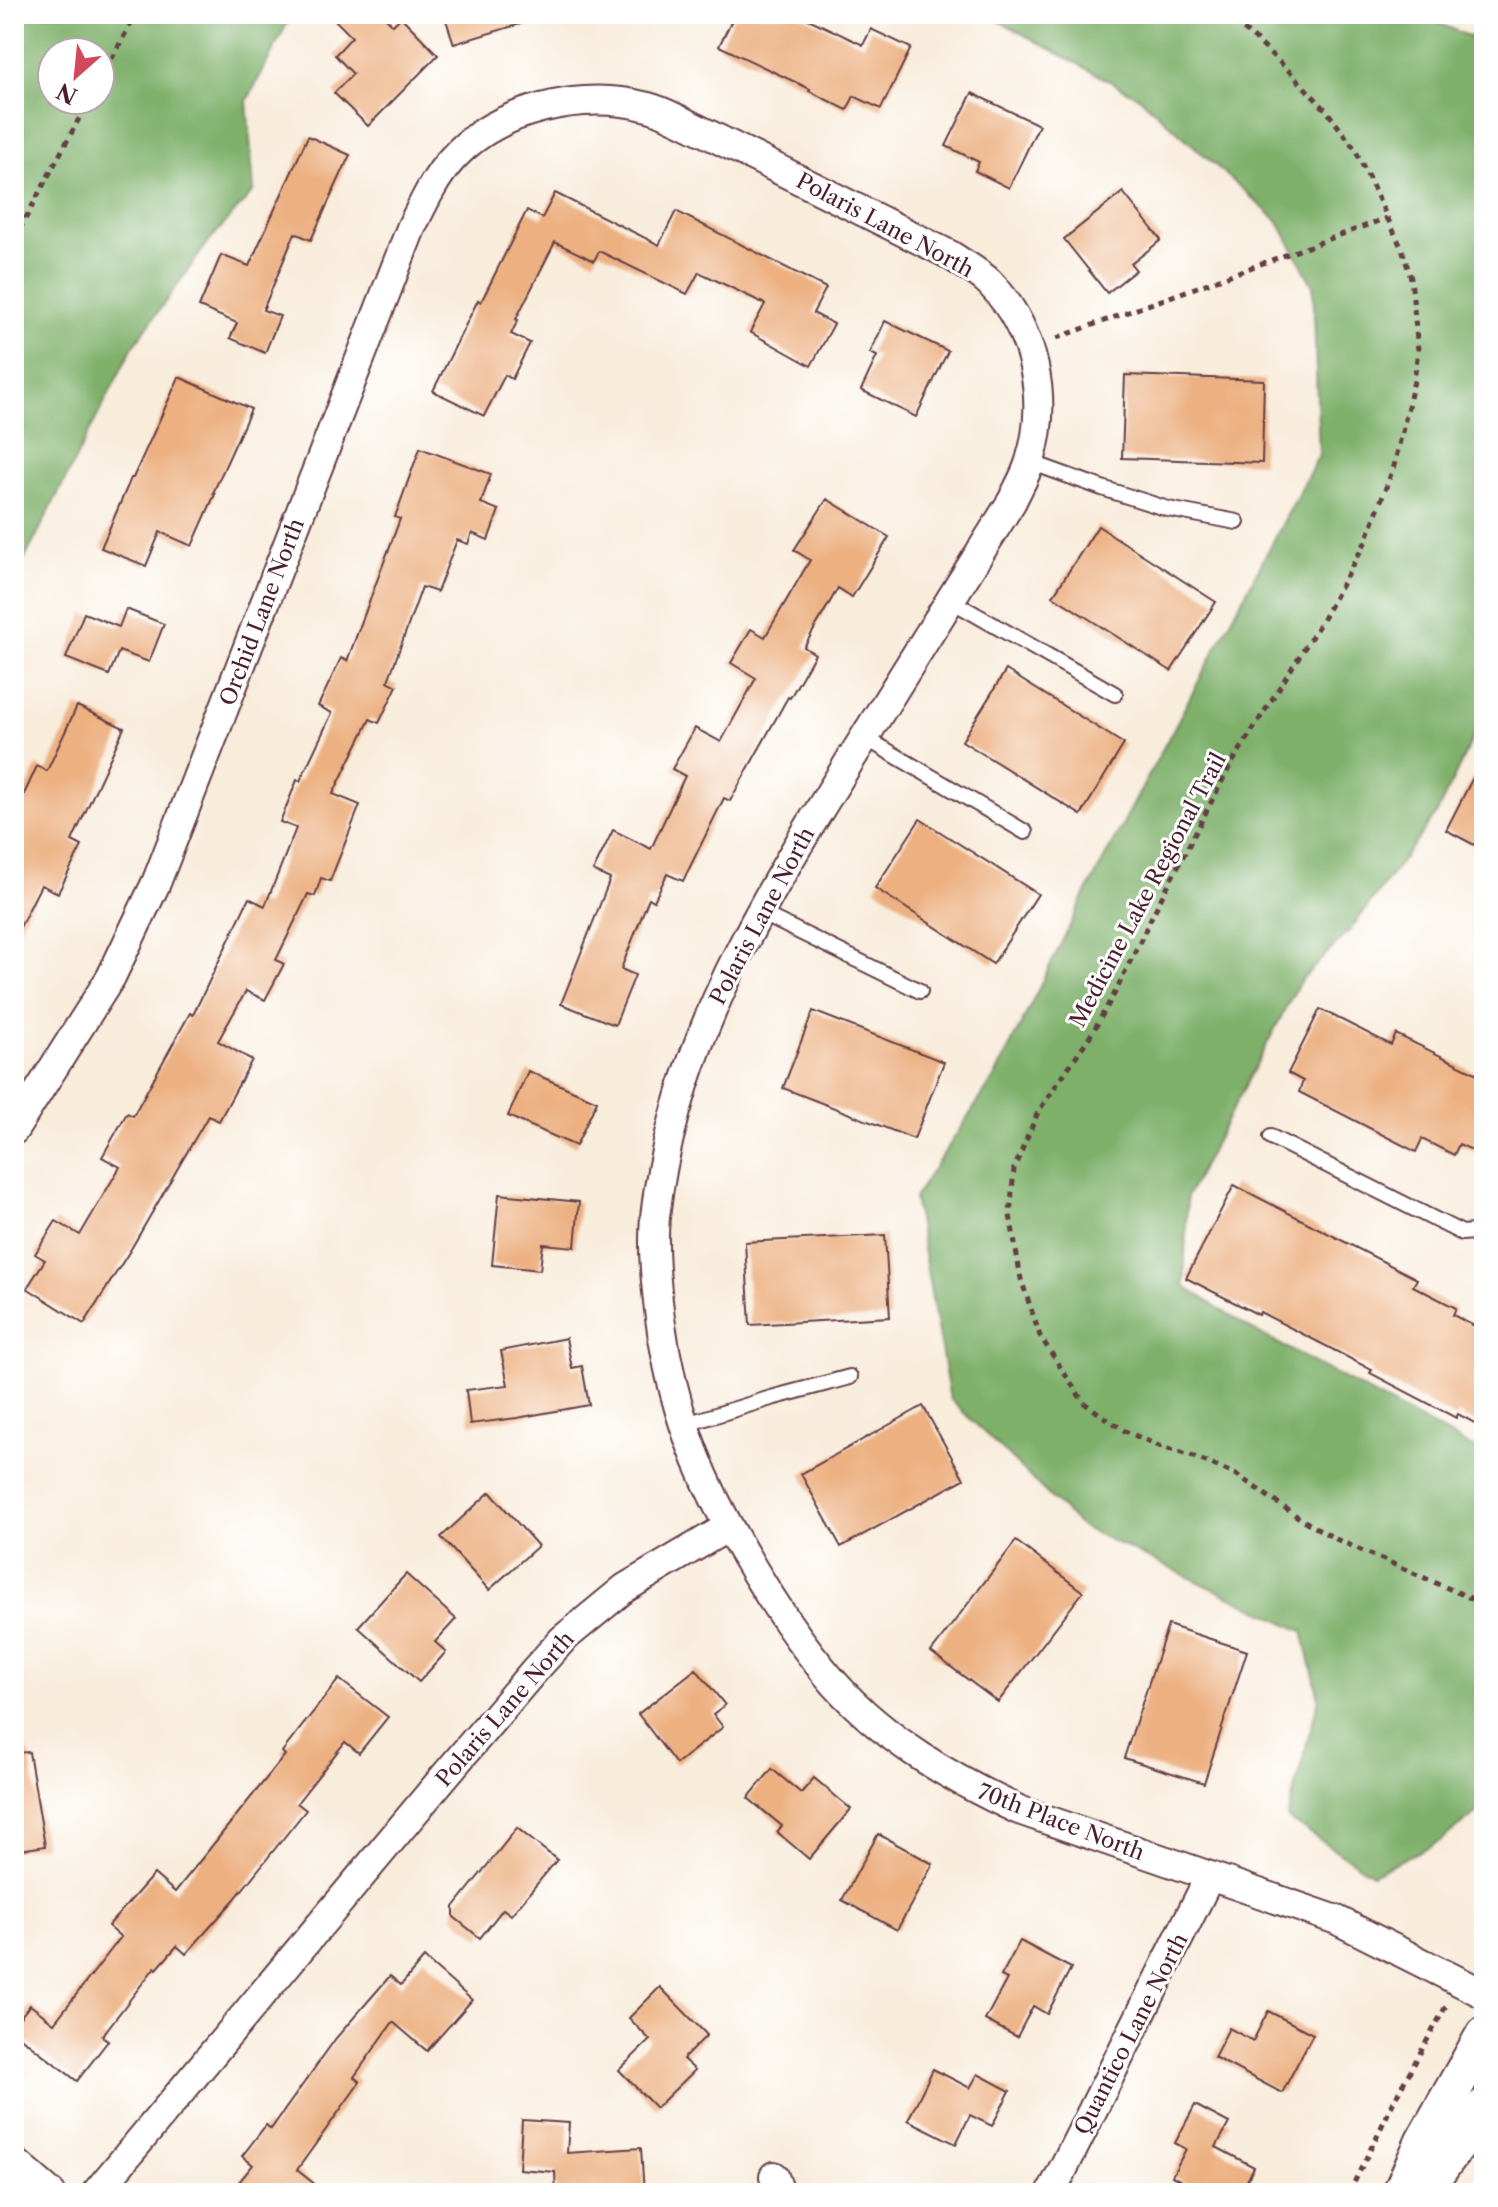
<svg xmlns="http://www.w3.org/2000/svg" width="1498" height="2207" viewBox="0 0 1498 2207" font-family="'Libre Caslon Text',serif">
	<rect width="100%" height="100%" fill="#fff"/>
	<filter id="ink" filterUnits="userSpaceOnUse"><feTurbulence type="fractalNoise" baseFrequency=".0125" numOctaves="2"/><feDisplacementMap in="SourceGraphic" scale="16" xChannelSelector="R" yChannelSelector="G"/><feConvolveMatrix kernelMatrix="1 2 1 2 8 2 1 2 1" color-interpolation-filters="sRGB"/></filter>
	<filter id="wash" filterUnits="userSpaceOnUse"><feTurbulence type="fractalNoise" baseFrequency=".006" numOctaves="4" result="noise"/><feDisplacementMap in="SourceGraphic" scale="32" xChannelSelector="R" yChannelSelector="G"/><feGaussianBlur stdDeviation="1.8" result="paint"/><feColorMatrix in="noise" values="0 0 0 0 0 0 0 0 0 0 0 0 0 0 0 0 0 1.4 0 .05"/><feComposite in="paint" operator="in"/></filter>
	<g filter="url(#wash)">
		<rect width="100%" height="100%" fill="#f8ecdb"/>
		<g fill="#7eb06b" stroke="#64684b" stroke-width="2" fill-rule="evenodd">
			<path d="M 14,14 L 292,14 L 247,101 L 254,191 L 209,241 L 132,348 L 14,580 ZM 52,52 L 100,52 L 100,100 L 52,100 Z"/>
			<path d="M 986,14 L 1418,14 L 1484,43 L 1484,714 L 1437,813 L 1350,930 L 1300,981 L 1187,1196 L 1184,1286 L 1251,1329 L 1484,1454 L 1484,1807 L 1440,1841 L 1372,1874 L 1287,1818 L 1319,1698 L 1303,1631 L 1080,1526 L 950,1399 L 914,1198 L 996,1075 L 1084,897 L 1319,455 L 1313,286 L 1279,222 L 1139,97 Z"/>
		</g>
		<g id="blocks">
			<g fill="#ecb081">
				<path d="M 329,14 L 382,14 L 393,25 L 401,17 L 438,55 L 368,126 L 334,93 L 353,74 L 335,55 L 352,37 Z"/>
				<path d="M 444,14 L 529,14 L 530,21 L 454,44 Z"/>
				<path d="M 735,14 L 798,14 L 863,45 L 871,29 L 911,48 L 881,109 L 854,96 L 847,110 L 809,91 L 810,89 L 719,46 Z"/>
				<path d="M 972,93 L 1039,125 L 1009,188 L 975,171 L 979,162 L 946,146 Z"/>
				<path d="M 308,136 L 350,155 L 311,240 L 295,233 L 263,310 L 280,316 L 265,353 L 230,338 L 237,323 L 199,307 L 221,255 L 249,266 Z"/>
				<path d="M 1123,192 L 1161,240 L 1131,264 L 1136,270 L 1107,293 L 1064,239 Z"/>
				<path d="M 555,193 L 659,245 L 676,211 L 826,288 L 813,313 L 834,324 L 811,366 L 750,332 L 765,304 L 699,272 L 687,294 L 599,251 L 594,261 L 555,242 L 516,319 L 518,320 L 511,334 L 530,343 L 512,379 L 505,375 L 484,416 L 433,391 L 478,300 L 481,302 L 527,210 L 542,218 Z"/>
				<path d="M 885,321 L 948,351 L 916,417 L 861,390 L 877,356 L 870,353 Z"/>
				<path d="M 1125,375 L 1264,380 L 1262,463 L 1122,458 Z"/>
				<path d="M 179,377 L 251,409 L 213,493 L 215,494 L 192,546 L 160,532 L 146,566 L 101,548 L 131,478 L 133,478 Z"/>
				<path d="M 420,448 L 491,474 L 481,503 L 499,510 L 488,540 L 472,533 L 468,544 L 457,540 L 437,592 L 422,587 L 388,681 L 397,686 L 379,723 L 370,719 L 333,794 L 360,805 L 330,881 L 321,878 L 315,896 L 308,894 L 276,960 L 284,964 L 265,1000 L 246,991 L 218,1041 L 252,1060 L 219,1121 L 208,1116 L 131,1249 L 84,1324 L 27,1288 L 45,1260 L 35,1254 L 56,1221 L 80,1235 L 120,1167 L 102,1157 L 127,1113 L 133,1116 L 190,1013 L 193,1015 L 249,898 L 265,906 L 296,828 L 280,822 L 297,780 L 300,781 L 332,713 L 318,706 L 341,658 L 347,661 L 400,519 L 395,517 Z"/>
				<path d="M 827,499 L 889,537 L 852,597 L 838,588 L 804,647 L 815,654 L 790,698 L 788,697 L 730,801 L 724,798 L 683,881 L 667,874 L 654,901 L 649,898 L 621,969 L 635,975 L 615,1025 L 561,1004 L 610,879 L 593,871 L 613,830 L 651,849 L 685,776 L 672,769 L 695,728 L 721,742 L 756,678 L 731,663 L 751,629 L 765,637 L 810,560 L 794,550 Z"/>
				<path d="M 1098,526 L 1216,602 L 1171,671 L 1053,596 Z"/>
				<path d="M 126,609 L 164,624 L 149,662 L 119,651 L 109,675 L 66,658 L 84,613 L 119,627 Z"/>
				<path d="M 1006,670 L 1124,744 L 1081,815 L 962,741 Z"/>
				<path d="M 77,706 L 124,728 L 72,841 L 82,846 L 58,893 L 41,885 L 14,939 L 14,816 L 37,766 L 47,771 Z"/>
				<path d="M 1484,756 L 1484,850 L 1446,830 Z"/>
				<path d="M 920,819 L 1038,894 L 993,964 L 875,888 Z"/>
				<path d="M 1320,1009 L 1391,1045 L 1396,1034 L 1484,1077 L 1484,1136 L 1476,1152 L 1459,1144 L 1454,1155 L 1422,1139 L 1416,1152 L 1299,1092 L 1303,1081 L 1288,1073 Z"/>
				<path d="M 813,1011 L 944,1062 L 914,1139 L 783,1088 Z"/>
				<path d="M 528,1071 L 597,1101 L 576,1146 L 508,1116 Z"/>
				<path d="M 1234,1185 L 1417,1279 L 1413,1286 L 1456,1308 L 1453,1315 L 1484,1331 L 1484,1428 L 1458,1414 L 1456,1418 L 1370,1373 L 1372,1370 L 1328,1347 L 1260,1312 L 1259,1315 L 1186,1278 Z"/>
				<path d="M 499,1194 L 579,1202 L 575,1247 L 543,1244 L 540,1270 L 492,1265 Z"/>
				<path d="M 885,1235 L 890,1317 L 750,1325 L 745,1242 Z"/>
				<path d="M 566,1338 L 572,1368 L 582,1366 L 589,1405 L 517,1418 L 470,1424 L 466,1390 L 508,1385 L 501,1351 Z"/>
				<path d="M 923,1406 L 964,1479 L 841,1547 L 801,1474 Z"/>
				<path d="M 490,1492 L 538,1546 L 489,1590 L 441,1537 Z"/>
				<path d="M 1016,1541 L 1083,1592 L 998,1702 L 931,1652 Z"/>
				<path d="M 406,1574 L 456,1619 L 435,1642 L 446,1652 L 419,1682 L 358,1627 Z"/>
				<path d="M 1168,1625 L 1247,1651 L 1204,1783 L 1124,1758 Z"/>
				<path d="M 696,1669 L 725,1705 L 713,1714 L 723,1727 L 676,1764 L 638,1714 Z"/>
				<path d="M 339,1679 L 388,1717 L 359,1753 L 345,1742 L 297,1803 L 306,1810 L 234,1900 L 186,1954 L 177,1946 L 157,1969 L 155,1967 L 102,2036 L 108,2041 L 77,2081 L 14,2032 L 14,2025 L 30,2005 L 54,2023 L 121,1937 L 108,1926 L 154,1874 L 175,1892 L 285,1755 L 282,1752 Z"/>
				<path d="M 29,1752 L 45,1846 L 14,1851 L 14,1753 Z"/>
				<path d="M 772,1769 L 801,1793 L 814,1778 L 851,1809 L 809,1859 L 777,1832 L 782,1826 L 748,1798 Z"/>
				<path d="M 517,1828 L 557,1860 L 511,1915 L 503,1909 L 480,1938 L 454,1917 L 454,1907 Z"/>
				<path d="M 878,1834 L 933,1864 L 897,1930 L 842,1900 Z"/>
				<path d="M 1020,1941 L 1071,1968 L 1047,2014 L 1033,2006 L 1017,2037 L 985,2020 L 1007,1979 L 1001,1976 Z"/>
				<path d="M 424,1958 L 472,2000 L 427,2051 L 393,2022 L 354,2077 L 360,2082 L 297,2170 L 326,2193 L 230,2193 L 253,2165 L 242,2156 L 266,2125 L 271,2129 L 336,2038 L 390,1976 L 401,1985 Z"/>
				<path d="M 660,1987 L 707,2035 L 683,2059 L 695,2070 L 656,2108 L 619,2070 L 650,2040 L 629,2018 Z"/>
				<path d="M 1268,2011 L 1313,2034 L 1282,2093 L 1214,2057 L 1229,2028 L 1253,2041 Z"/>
				<path d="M 933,2069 L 970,2088 L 978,2074 L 1010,2091 L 992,2126 L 970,2115 L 956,2144 L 908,2120 Z"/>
				<path d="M 1195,2105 L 1229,2123 L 1216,2147 L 1254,2167 L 1241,2193 L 1203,2193 L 1172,2176 L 1186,2149 L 1175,2143 Z"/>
				<path d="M 522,2120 L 569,2123 L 567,2153 L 641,2148 L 644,2193 L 556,2193 L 555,2172 L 519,2169 Z"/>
			</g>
		</g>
	</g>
	<g filter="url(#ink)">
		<use href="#blocks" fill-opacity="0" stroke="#643e45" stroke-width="2"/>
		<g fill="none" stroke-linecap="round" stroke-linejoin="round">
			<defs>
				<g id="service">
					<path d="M 1030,462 L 1102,488 L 1168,509 L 1237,522"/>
					<path d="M 950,600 L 1115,694"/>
					<path d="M 864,737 L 1025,832"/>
					<path d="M 759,912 L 920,991"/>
					<path d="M 1271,1137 L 1462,1233 L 1484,1231"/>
					<path d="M 683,1425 L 771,1398 L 850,1377"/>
				</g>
				<g id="minor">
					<path d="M 14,1130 L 111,977 L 156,883 L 411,228 C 423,204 434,179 452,159 C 498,108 583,90 648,107 C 660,110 671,116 682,121 L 950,255 C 963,264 979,272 990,283 C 1035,330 1049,400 1030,461 C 1026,475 1018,488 1012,501 C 960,584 908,667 856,751 C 766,895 674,1044 655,1217 C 652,1250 656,1285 660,1318 C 672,1406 697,1473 742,1550 C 769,1597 799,1643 835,1684 C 885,1740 952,1779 1019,1810 L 1337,1920 L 1484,1994"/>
					<path d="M 14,2161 L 51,2193"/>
					<path d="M 774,2176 L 780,2193"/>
					<path d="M 96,2193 L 443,1778 L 533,1672 L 563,1639 L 625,1588 L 728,1527"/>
					<path d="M 1051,2193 L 1210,1876"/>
				</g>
				<g id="tertiary">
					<path d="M 1401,2193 L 1424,2141 L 1484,2035"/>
					<path d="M 1422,2193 L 1484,2107"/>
				</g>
			</defs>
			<use href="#service" stroke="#643e45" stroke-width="18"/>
			<use href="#minor" stroke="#643e45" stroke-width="32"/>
			<use href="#tertiary" stroke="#643e45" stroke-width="40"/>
			<g stroke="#643e45" stroke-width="5" stroke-dasharray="6 6" stroke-linecap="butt">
				<path d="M 1225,14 L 1254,38 L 1290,72 L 1326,110 L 1355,149 L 1402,249 L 1411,278 L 1418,350 L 1414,381 L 1394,466 L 1366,541 L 1324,617 L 1230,766 L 1152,916 L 1116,991 L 1092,1033 L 1038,1112 L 1014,1169 L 1010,1215 L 1021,1279 L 1040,1336 L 1084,1403 L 1125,1431 L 1159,1446 L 1194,1457 L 1237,1475 L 1301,1519 L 1336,1539 L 1484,1604"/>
				<path d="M 100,80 L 136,14"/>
				<path d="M 14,240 L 89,100"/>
				<path d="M 1057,338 L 1387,218"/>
				<path d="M 1349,2193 L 1398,2093 L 1446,2006"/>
			</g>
			<use href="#service" stroke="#fff" stroke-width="14"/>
			<use href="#minor" stroke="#fff" stroke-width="28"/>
			<use href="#tertiary" stroke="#fff" stroke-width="36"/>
		</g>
	</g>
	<g text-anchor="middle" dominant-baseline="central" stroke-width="6" stroke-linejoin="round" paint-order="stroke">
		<g font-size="22" fill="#4a1f2b" stroke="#fff">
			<text transform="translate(885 225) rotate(28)">Polaris Lane North</text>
			<text transform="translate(262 612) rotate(-69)">Orchid Lane North</text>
			<text transform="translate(1148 890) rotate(-62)">Medicine Lake Regional Trail</text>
			<text transform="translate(762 916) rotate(-62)">Polaris Lane North</text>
			<text transform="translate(505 1709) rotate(-49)">Polaris Lane North</text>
			<text transform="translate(1061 1822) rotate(21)">70th Place North</text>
			<text transform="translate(1131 2034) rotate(-63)">Quantico Lane North</text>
		</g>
	</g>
	<rect width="1498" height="2207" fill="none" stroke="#fff" stroke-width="48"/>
	<g transform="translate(76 76) rotate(207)"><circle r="38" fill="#ffffff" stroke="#b7a5aa" stroke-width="2"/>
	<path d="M0-6L14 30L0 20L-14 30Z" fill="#d1495b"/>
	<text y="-12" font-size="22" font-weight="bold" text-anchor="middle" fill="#4a1f2b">N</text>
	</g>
</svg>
